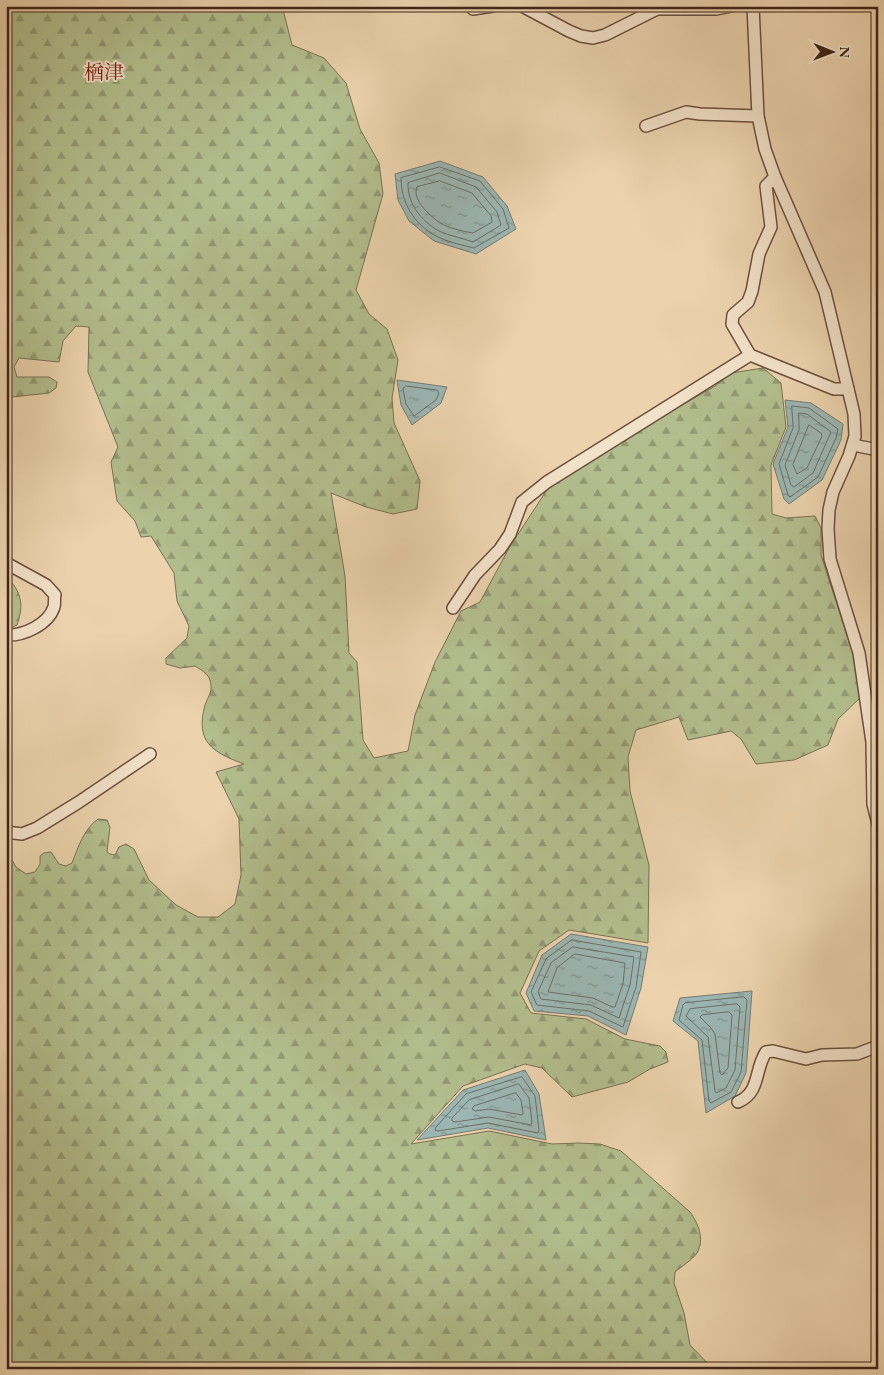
<svg xmlns="http://www.w3.org/2000/svg" width="884" height="1375" viewBox="0 0 884 1375" font-family="'EB Garamond','Noto Serif JP',serif">
	<defs>
		<pattern id="forest-firs" width="22" height="20" patternUnits="userSpaceOnUse" patternTransform="scale(1.25)"><rect width="22" height="20" fill="#b3be8e"/><path d="M5 1l3.5 6h-7zM16 11l3.5 6h-7z" fill="#939a73"/></pattern>
		<pattern id="water-ripples" width="26" height="14" patternUnits="userSpaceOnUse" patternTransform="scale(1.25)"><rect width="26" height="14" fill="#9bb6b3"/><path d="M2 4q2-2 4 0t4 0M15 11q2-2 4 0t4 0" fill="none" stroke="#809491"/></pattern>
	</defs>
	<rect width="100%" height="100%" fill="#ecd3ae"/>
	<filter id="stains"><feTurbulence type="fractalNoise" baseFrequency=".004" numOctaves="4"/><feColorMatrix values="0 0 0 0 .2 0 0 0 0 .09 0 0 0 0 .02 0 0 0 .5 -.17"/></filter>
	<radialGradient id="worn" r=".72"><stop offset=".6" stop-color="#630" stop-opacity="0"/><stop offset="1" stop-color="#630" stop-opacity=".3"/></radialGradient>
	<g fill="url(#forest-firs)" stroke="#7a7254">
		<path d="M 6,6 L 282,6 L 292,45 L 324,58 L 346,83 L 360,129 L 379,163 L 383,194 L 356,290 L 369,314 L 387,329 L 398,360 L 392,398 L 394,423 L 420,481 L 417,509 L 393,514 L 366,507 L 331,493 L 345,576 L 349,653 L 357,662 L 363,740 L 374,758 L 408,751 L 415,715 L 435,662 L 461,611 L 480,602 L 509,548 L 554,479 L 715,386 L 731,373 L 763,368 L 781,383 L 786,427 L 771,465 L 772,514 L 786,518 L 815,516 L 821,528 L 821,555 L 853,654 L 861,697 L 838,719 L 828,745 L 794,760 L 756,764 L 741,739 L 731,731 L 688,740 L 679,717 L 636,730 L 628,757 L 630,791 L 649,865 L 648,943 L 569,930 L 539,951 L 520,993 L 531,1013 L 586,1019 L 625,1039 L 660,1046 L 666,1052 L 668,1062 L 650,1069 L 628,1082 L 572,1097 L 542,1068 L 525,1064 L 463,1086 L 411,1144 L 489,1131 L 552,1144 L 578,1143 L 600,1144 L 621,1151 L 690,1212 C 698,1223 705,1239 697,1253 C 692,1260 682,1266 675,1272 L 674,1283 L 684,1313 L 690,1345 L 713,1369 L 6,1369 L 6,849 L 16,867 L 26,874 L 35,872 L 40,864 L 40,856 L 44,853 L 51,852 L 59,864 L 66,866 L 72,863 C 78,847 84,829 98,819 L 107,820 L 110,827 L 107,852 L 110,854 L 115,855 L 119,847 L 126,844 L 134,849 L 149,880 L 176,905 L 198,917 L 218,917 L 235,904 L 241,875 L 239,819 L 216,772 L 244,764 C 212,752 195,742 205,705 C 207,699 212,692 211,686 C 211,675 203,671 195,666 L 180,668 L 166,664 L 166,658 L 187,638 L 189,626 L 177,601 L 174,573 L 151,536 L 141,537 L 135,521 L 117,501 L 111,462 L 118,447 L 88,372 L 89,327 L 76,326 L 63,341 L 59,362 L 19,358 L 14,367 L 17,377 L 49,377 L 57,382 L 56,388 L 49,393 L 12,397 L 6,404 Z"/>
		<path d="M 6,576 C 22,592 24,605 17,625 L 7,630 Z"/>
	</g>
	<g fill="url(#water-ripples)" stroke="#777c75">
		<path d="M 440,161 L 483,177 L 507,206 L 516,229 L 476,254 L 434,241 L 409,221 L 398,200 L 395,174 Z"/>
		<path d="M 397,380 L 447,387 L 441,403 L 412,425 L 401,405 Z"/>
		<path d="M 785,400 L 811,403 L 843,424 L 841,440 L 822,480 L 789,504 L 784,499 L 773,464 L 788,427 Z"/>
		<path d="M 571,934 L 648,947 L 641,988 L 626,1035 L 588,1016 L 534,1011 L 526,993 L 542,955 Z"/>
		<path d="M 752,991 L 746,1073 L 735,1096 L 706,1113 L 698,1041 L 673,1021 L 680,998 Z"/>
		<path d="M 525,1070 L 539,1094 L 546,1140 L 488,1128 L 417,1140 L 463,1090 Z"/>
	</g>
	<g fill="none" stroke-linecap="round" stroke-linejoin="round">
		<g stroke="#6e6e66" stroke-width="1">
			<path d="M 440,167 L 480,181 L 503,209 L 509,228 L 474,248 C 462,245 447,242 436,236 C 414,224 401,203 401,178 Z"/>
			<path d="M 440,173 L 476,187 L 497,212 L 501,225 L 473,242 C 463,238 449,236 439,231 C 421,221 407,203 408,183 Z"/>
			<path d="M 440,181 L 472,193 L 491,216 L 492,222 L 473,233 C 463,231 451,229 442,224 C 432,218 411,200 417,187 Z"/>
			<path d="M 406,386 L 437,390 L 439,393 L 436,400 L 414,416 L 406,404 L 403,389 Z"/>
			<path d="M 792,406 L 809,408 L 838,429 L 836,438 L 818,477 L 790,497 L 788,495 L 779,464 L 793,428 Z"/>
			<path d="M 799,413 L 807,414 L 831,432 L 813,473 L 794,487 L 791,485 L 785,465 L 799,430 Z"/>
			<path d="M 809,425 L 821,433 L 822,436 L 807,468 L 797,474 L 793,465 Z"/>
			<path d="M 572,940 L 641,952 L 636,987 L 623,1027 L 589,1011 L 537,1005 L 531,992 L 546,959 Z"/>
			<path d="M 573,947 L 634,957 L 630,985 L 619,1018 L 591,1005 L 541,999 L 538,992 L 551,963 Z"/>
			<path d="M 575,954 L 625,963 L 623,984 L 615,1007 L 612,1007 L 593,998 L 548,992 L 557,968 Z"/>
			<path d="M 744,997 L 747,1000 L 741,1072 L 731,1092 L 711,1103 L 709,1101 L 702,1040 L 679,1020 L 683,1005 L 685,1003 Z"/>
			<path d="M 737,1004 L 740,1007 L 735,1070 L 726,1088 L 716,1093 L 715,1091 L 708,1037 L 686,1016 L 690,1009 Z"/>
			<path d="M 729,1012 L 732,1015 L 728,1068 L 722,1075 L 720,1073 L 715,1034 L 711,1028 L 700,1017 L 702,1015 Z"/>
			<path d="M 522,1077 L 535,1096 L 539,1130 L 538,1133 L 488,1123 L 438,1131 L 435,1130 L 436,1127 L 466,1094 Z"/>
			<path d="M 519,1084 L 529,1098 L 532,1122 L 531,1125 L 489,1117 L 455,1122 L 452,1121 L 452,1118 L 469,1100 Z"/>
			<path d="M 516,1093 L 521,1100 L 523,1113 L 522,1115 L 489,1109 L 475,1111 L 472,1109 L 474,1106 Z"/>
		</g>
		<defs>
			<g id="minor">
				<path d="M 473,6 L 473,9 L 493,6"/>
				<path d="M 522,6 L 569,31 L 581,36 L 593,38 L 605,35 L 657,9 L 716,9 L 731,6"/>
				<path d="M 753,6 L 758,116 L 765,149 L 775,177 L 825,292 L 854,414 L 855,436 L 849,456 L 833,492 L 829,510 L 828,529 L 830,559 L 859,653 L 872,742 L 873,804 L 878,824"/>
				<path d="M 646,126 L 686,112 L 700,114 L 758,116"/>
				<path d="M 750,355 L 732,324 L 733,315 L 748,302 L 752,291 L 759,254 L 771,227 L 766,186 L 775,177"/>
				<path d="M 853,445 L 878,450"/>
				<path d="M 6,563 L 46,585 L 55,595 C 54,598 55,604 54,607 C 48,625 23,636 6,635"/>
				<path d="M 453,608 L 475,575 L 500,549 L 510,534 L 522,502 L 547,482 L 750,355 L 834,389 L 848,389"/>
				<path d="M 6,832 L 22,834 L 37,828 L 79,802 L 150,754"/>
				<path d="M 738,1102 C 761,1092 754,1070 766,1052 L 773,1051 L 806,1059 L 822,1055 L 857,1054 L 878,1046"/>
			</g>
		</defs>
		<use href="#minor" stroke="#6c503e" stroke-width="14"/>
		<use href="#minor" stroke="#f3e2ca" stroke-width="11"/>
	</g>
	<g text-anchor="middle" dominant-baseline="central" stroke-width="4" stroke-linejoin="round" paint-order="stroke">
		<g font-size="20" fill="#7a1f14" stroke="#f3e2ca">
			<text x="104" y="72">楢津</text>
		</g>
	</g>
	<rect width="884" height="1375" fill="none" stroke="#ecd3ae" stroke-width="25"/>
	<rect x="8" y="8" width="869" height="1360" fill="none" stroke="#412519" stroke-width="2.5"/>
	<rect x="12" y="12" width="859" height="1350" fill="none" stroke="#412519"/>
	<g transform="translate(832 52) rotate(91)" stroke="#f3e2ca" stroke-width="4" paint-order="stroke">
	<path d="M0-4L9 19L0 12L-9 19Z" fill="#412519"/>
	<text y="-8" font-size="14" font-weight="bold" text-anchor="middle" fill="#412519">N</text>
	</g>
	<rect width="100%" height="100%" filter="url(#stains)"/>
	<rect width="100%" height="100%" fill="url(#worn)"/>
</svg>
